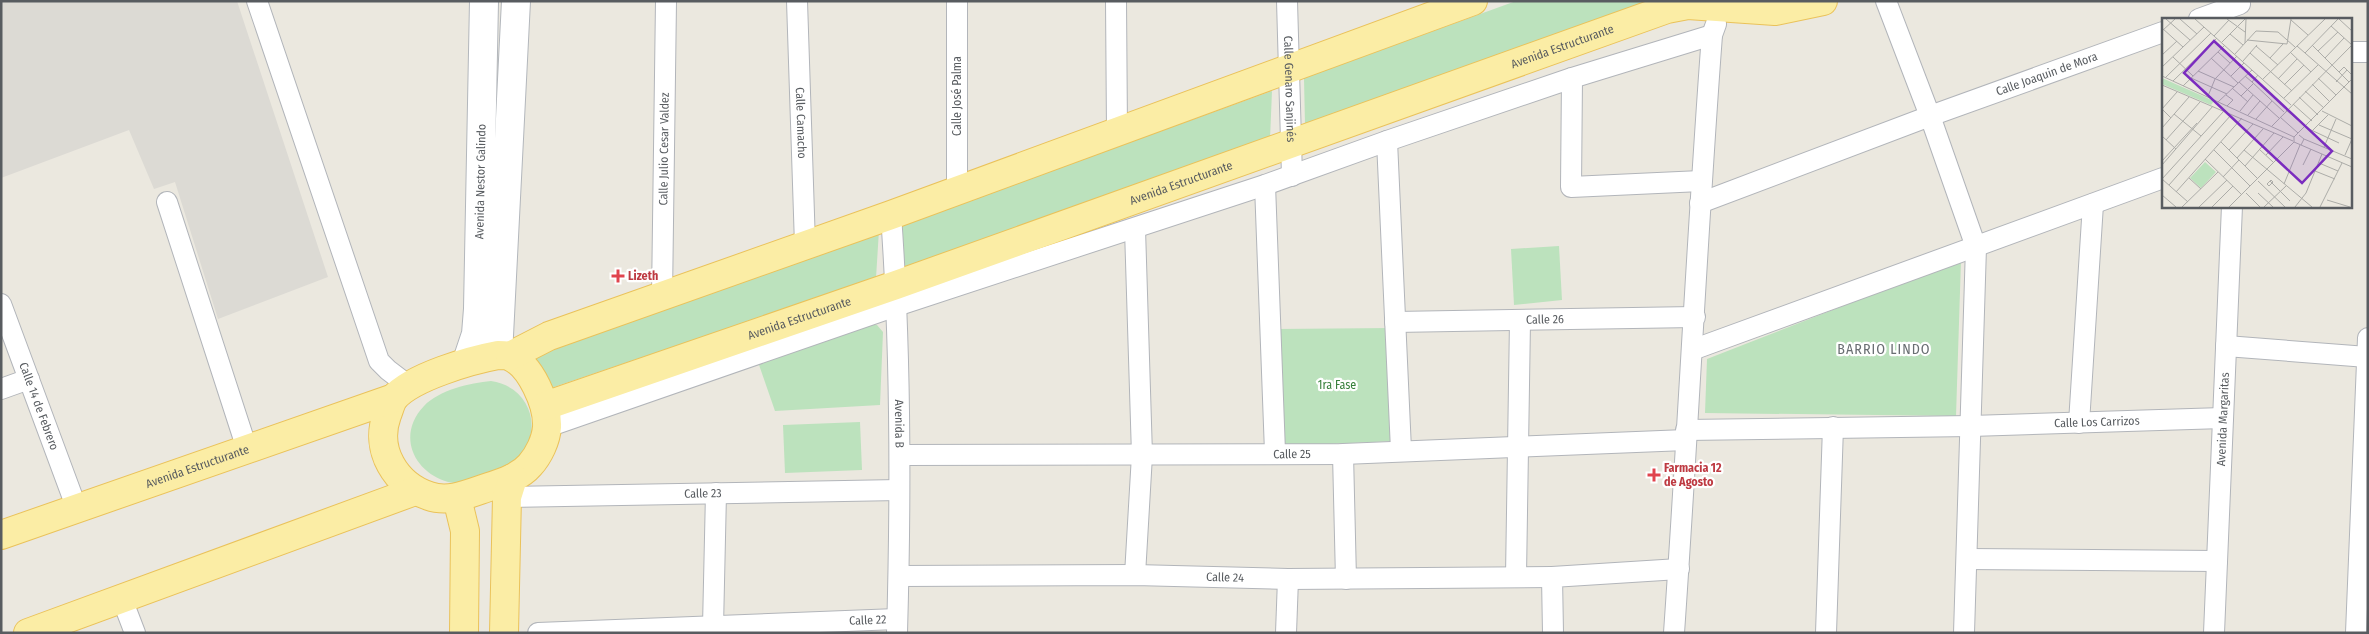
<svg xmlns="http://www.w3.org/2000/svg" width="2369" height="634" viewBox="0 0 2369 634" font-family="'Fira Sans Condensed',sans-serif">
	<rect width="100%" height="100%" fill="#ebe8df"/>
	<path fill="#dcdad4" d="M 1,1 L 237,1 L 328,277 L 218,319 L 175,182 L 154,189 L 129,130 L 1,178 Z"/>
	<g fill="#bce2bd">
		<path d="M 1516,1 L 1664,1 L 1305,125 L 1304,78 Z"/>
		<path d="M 1272,91 L 1270,139 L 903,268 L 902,224 Z"/>
		<path d="M 879,230 L 876,278 L 551,388 L 526,360 Z"/>
		<path d="M 1559,246 L 1562,300 L 1514,305 L 1511,249 Z"/>
		<path d="M 1961,260 L 1956,416 L 1705,413 L 1707,359 Z"/>
		<path d="M 868,323 L 877,325 L 883,332 L 880,405 L 775,411 L 758,362 Z"/>
		<path d="M 1391,328 L 1395,441 L 1285,446 L 1276,329 Z"/>
		<path d="M 491,381 C 533,387 546,436 513,463 C 505,469 494,472 485,476 C 472,481 459,486 445,481 C 411,469 398,433 424,406 C 439,390 470,383 491,381 Z"/>
		<path d="M 860,422 L 862,470 L 785,473 L 783,425 Z"/>
	</g>
	<g fill="none" stroke-linecap="round" stroke-linejoin="round">
		<defs>
			<g id="minor">
				<path d="M 257,1 L 379,361 L 388,370 L 409,386"/>
				<path id="s1" d="M 797,1 L 805,245"/>
				<path d="M 1116,1 L 1117,132"/>
				<path id="s2" d="M 1287,1 L 1292,176"/>
				<path d="M 1886,1 L 1930,116 L 1976,247 L 1964,633"/>
				<path d="M 2199,19 L 2240,4"/>
				<path d="M 2350,52 L 2368,52"/>
				<path d="M 1572,78 L 1571,187 L 1701,181"/>
				<path d="M 1387,141 L 1401,450"/>
				<path d="M 1265,185 L 1275,452"/>
				<path d="M 957,190 L 957,1"/>
				<path d="M 167,202 L 247,449"/>
				<path id="s3" d="M 1700,203 L 1930,116 L 2163,32"/>
				<path id="s4" d="M 891,215 C 901,353 901,494 897,633"/>
				<path d="M 1135,229 L 1142,455 L 1135,575"/>
				<path id="s5" d="M 662,297 L 666,1"/>
				<path id="s6" d="M 1,304 L 77,509"/>
				<path id="s7" d="M 1395,322 L 1695,317"/>
				<path d="M 2226,346 L 2367,357"/>
				<path d="M 1692,350 L 2163,178"/>
				<path d="M 1,389 L 29,379"/>
				<path d="M 2079,423 L 2093,204"/>
				<path d="M 547,427 L 896,306 L 1265,185 L 1387,141 L 1572,78 L 1712,35"/>
				<path id="s8" d="M 1686,430 L 1971,426 L 2223,418"/>
				<path d="M 1343,454 L 1346,579"/>
				<path id="s9" d="M 900,455 L 1343,454 L 1686,440"/>
				<path id="s10" d="M 507,497 L 899,490"/>
				<path d="M 1967,559 L 2217,561"/>
				<path id="s11" d="M 899,576 L 1135,575 L 1288,579 L 1552,577"/>
				<path d="M 1516,576 L 1520,321"/>
				<path d="M 122,599 L 135,633"/>
				<path d="M 713,627 L 716,493"/>
				<path id="s12" d="M 538,633 L 897,619"/>
				<path d="M 1286,633 L 1288,579"/>
				<path d="M 1553,633 L 1552,577 L 1679,569"/>
				<path d="M 1674,633 C 1688,433 1697,234 1712,35 L 1716,24"/>
				<path d="M 1826,633 L 1833,427"/>
				<path id="s13" d="M 2214,633 L 2232,206"/>
				<path d="M 2356,633 L 2368,338"/>
			</g>
			<g id="secondary">
				<path d="M 498,355 L 516,1"/>
				<path id="s14" d="M 467,361 L 476,334 L 478,309 L 484,1"/>
			</g>
			<g id="primary">
				<path d="M 498,355 C 501,355 506,355 509,356 C 531,365 548,405 547,427 C 546,440 539,455 530,465 C 518,479 497,484 480,490 C 463,496 446,502 429,496 C 396,485 374,450 387,415 C 389,410 391,402 394,398 C 412,377 471,360 498,355 Z"/>
				<path d="M 510,356 L 549,336 L 891,215 L 1473,1"/>
				<path id="s15" d="M 545,406 L 896,285 L 1667,9 L 1688,5 L 1775,11 L 1823,1"/>
				<path d="M 457,498 L 465,531 L 464,633"/>
				<path id="s16" d="M 1,535 L 394,398"/>
				<path d="M 28,633 L 415,491"/>
				<path d="M 504,633 L 507,497 L 513,478"/>
			</g>
		</defs>
		<use href="#minor" stroke="#b2b5ba" stroke-width="22"/>
		<use href="#secondary" stroke="#b3b7bc" stroke-width="30"/>
		<use href="#primary" stroke="#eac25a" stroke-width="30"/>
		<use href="#minor" stroke="#fff" stroke-width="20"/>
		<use href="#secondary" stroke="#fff" stroke-width="28"/>
		<use href="#primary" stroke="#fbeda5" stroke-width="28"/>
	</g>
	<g fill="#e0444e" stroke="#fff" stroke-width="2">
		<path d="M615.5 268.5h5v5h5v5h-5v5h-5v-5h-5v-5h5z"/>
		<path d="M1651.5 467.5h5v5h5v5h-5v5h-5v-5h-5v-5h5z"/>
	</g>
	<g text-anchor="middle" dominant-baseline="central" stroke-width="4.5" stroke-linejoin="round" paint-order="stroke">
		<g font-size="12" fill="#585c60" stroke="#fff">
			<text stroke="none"><textPath href="#s15" startOffset="1079">Avenida Estructurante</textPath></text>
			<text stroke="none"><textPath href="#s3" startOffset="370">Calle Joaquin de Mora</textPath></text>
			<text stroke="none"><textPath href="#s2" startOffset="88">Calle Genaro Sanjinés</textPath></text>
			<text transform="translate(957 96) rotate(-90)">Calle José Palma</text>
			<text stroke="none"><textPath href="#s1" startOffset="122">Calle Camacho</textPath></text>
			<text stroke="none"><textPath href="#s5" startOffset="148">Calle Julio Cesar Valdez</textPath></text>
			<text stroke="none"><textPath href="#s14" startOffset="181">Avenida Nestor Galindo</textPath></text>
			<text stroke="none"><textPath href="#s15" startOffset="674">Avenida Estructurante</textPath></text>
			<text stroke="none"><textPath href="#s15" startOffset="269">Avenida Estructurante</textPath></text>
			<text stroke="none"><textPath href="#s7" startOffset="150">Calle 26</textPath></text>
			<text stroke="none"><textPath href="#s6" startOffset="109">Calle 14 de Febrero</textPath></text>
			<text stroke="none"><textPath href="#s13" startOffset="214">Avenida Margaritas</textPath></text>
			<text stroke="none"><textPath href="#s8" startOffset="411">Calle Los Carrizos</textPath></text>
			<text stroke="none"><textPath href="#s4" startOffset="209">Avenida B</textPath></text>
			<text stroke="none"><textPath href="#s9" startOffset="392">Calle 25</textPath></text>
			<text stroke="none"><textPath href="#s16" startOffset="208">Avenida Estructurante</textPath></text>
			<text stroke="none"><textPath href="#s10" startOffset="196">Calle 23</textPath></text>
			<text stroke="none"><textPath href="#s11" startOffset="326">Calle 24</textPath></text>
			<text stroke="none"><textPath href="#s12" startOffset="330">Calle 22</textPath></text>
		</g>
		<g font-size="12" font-weight="bold" fill="#be3a42" stroke="#fff" text-anchor="start">
			<text x="628" y="276">Lizeth</text>
			<text x="1664" y="468">Farmacia 12<tspan x="1664" dy="14">de Agosto</tspan></text>
		</g>
		<g font-size="12" fill="#37803b" stroke="#fff">
			<text x="1337" y="385">1ra Fase</text>
		</g>
		<g font-size="14" letter-spacing="1" fill="#696e72" stroke="#fff">
			<text x="1884" y="349">BARRIO LINDO</text>
		</g>
	</g>
	<g transform="translate(2162 18)">
		<rect width="190" height="190" fill="#ebe8df"/>
		<path d="M 0,60 L 52,83 L 49,87 L 0,66 ZM 43,144 L 54,154 L 39,170 L 28,160 Z" fill="#bce2bd"/>
		<path fill="none" stroke="#acaca8" stroke-width="1" d="M 4,1 L 28,22M 18,1 L 35,16M 33,1 L 129,87M 65,1 L 83,14M 177,1 L 190,13M 129,2 L 146,17M 169,8 L 190,27M 0,10 L 21,29M 0,13 L 13,1M 94,13 L 116,14M 116,14 L 133,29M 68,16 L 81,27M 52,18 L 67,2M 85,22 L 125,26 L 129,1M 60,24 L 83,1M 83,25 L 84,1M 150,27 L 187,64M 94,28 L 116,47M 135,28 L 190,76M 156,33 L 176,14M 56,34 L 68,45M 128,34 L 149,54M 88,35 L 130,73M 143,35 L 176,1M 73,36 L 94,13M 0,37 L 15,23M 11,39 L 31,58M 49,40 L 76,65M 108,40 L 121,26M 163,40 L 182,20M 81,43 L 95,27M 0,49 L 42,9M 36,53 L 72,69M 177,54 L 182,49 L 190,57M 0,58 L 132,119M 69,58 L 82,45M 83,58 L 90,64 L 96,57M 3,60 L 49,15M 29,60 L 65,76M 156,60 L 174,77M 101,61 L 163,1M 116,61 L 135,41M 11,63 L 55,20M 77,64 L 117,100M 90,64 L 122,94M 174,64 L 185,52M 150,66 L 168,84M 0,67 L 131,123M 122,67 L 142,47M 21,68 L 63,27M 70,70 L 86,84M 143,73 L 162,90M 64,77 L 71,82 L 65,88M 46,78 L 53,61 L 75,38M 79,78 L 91,66M 137,79 L 156,97M 122,80 L 156,47M 56,84 L 90,52M 131,86 L 150,103M 124,92 L 147,111 L 177,125M 78,93 L 91,77M 160,93 L 190,108M 12,96 L 39,118M 86,97 L 98,83M 118,99 L 136,115M 9,100 L 0,91 L 15,74M 94,101 L 110,83M 157,107 L 190,121M 110,108 L 190,27M 0,110 L 27,79M 150,113 L 166,97M 137,117 L 142,121 L 139,127 L 132,124 L 132,119 L 190,61M 0,118 L 14,131M 142,121 L 190,141M 4,122 L 38,84M 59,124 L 95,160M 139,127 L 190,149M 162,129 L 174,101M 97,131 L 111,144M 52,132 L 88,168M 67,132 L 91,106M 82,132 L 150,189M 104,137 L 121,119M 183,137 L 190,121M 75,140 L 101,111M 43,141 L 80,177M 0,143 L 35,105M 157,145 L 176,153M 0,147 L 51,88M 141,147 L 149,131M 83,148 L 112,115M 153,153 L 173,161M 61,159 L 77,142M 27,160 L 39,171M 0,161 L 61,94M 0,161 L 26,184M 109,162 L 111,164 L 107,168 L 105,166 ZM 96,163 L 123,189M 108,163 L 128,183M 122,166 L 138,127M 7,167 L 69,97M 14,174 L 80,100M 84,175 L 98,189M 96,175 L 111,189M 0,177 L 14,189M 165,182 L 188,189M 20,189 L 56,154M 37,189 L 65,162M 50,189 L 71,168M 67,189 L 132,124M 102,189 L 124,168M 133,189 L 144,175 L 160,136M 158,189 L 180,145"/>
		<path fill="#7b2cbf" fill-opacity="0.15" stroke="#7b2cbf" stroke-width="2.5" d="M 52,23 L 170,133 L 140,165 L 22,55 Z"/>
		<rect width="190" height="190" fill="none" stroke="#585c60" stroke-width="2.5"/>
	</g>
	<rect width="2369" height="634" fill="none" stroke="#585c60" stroke-width="5"/>
</svg>
